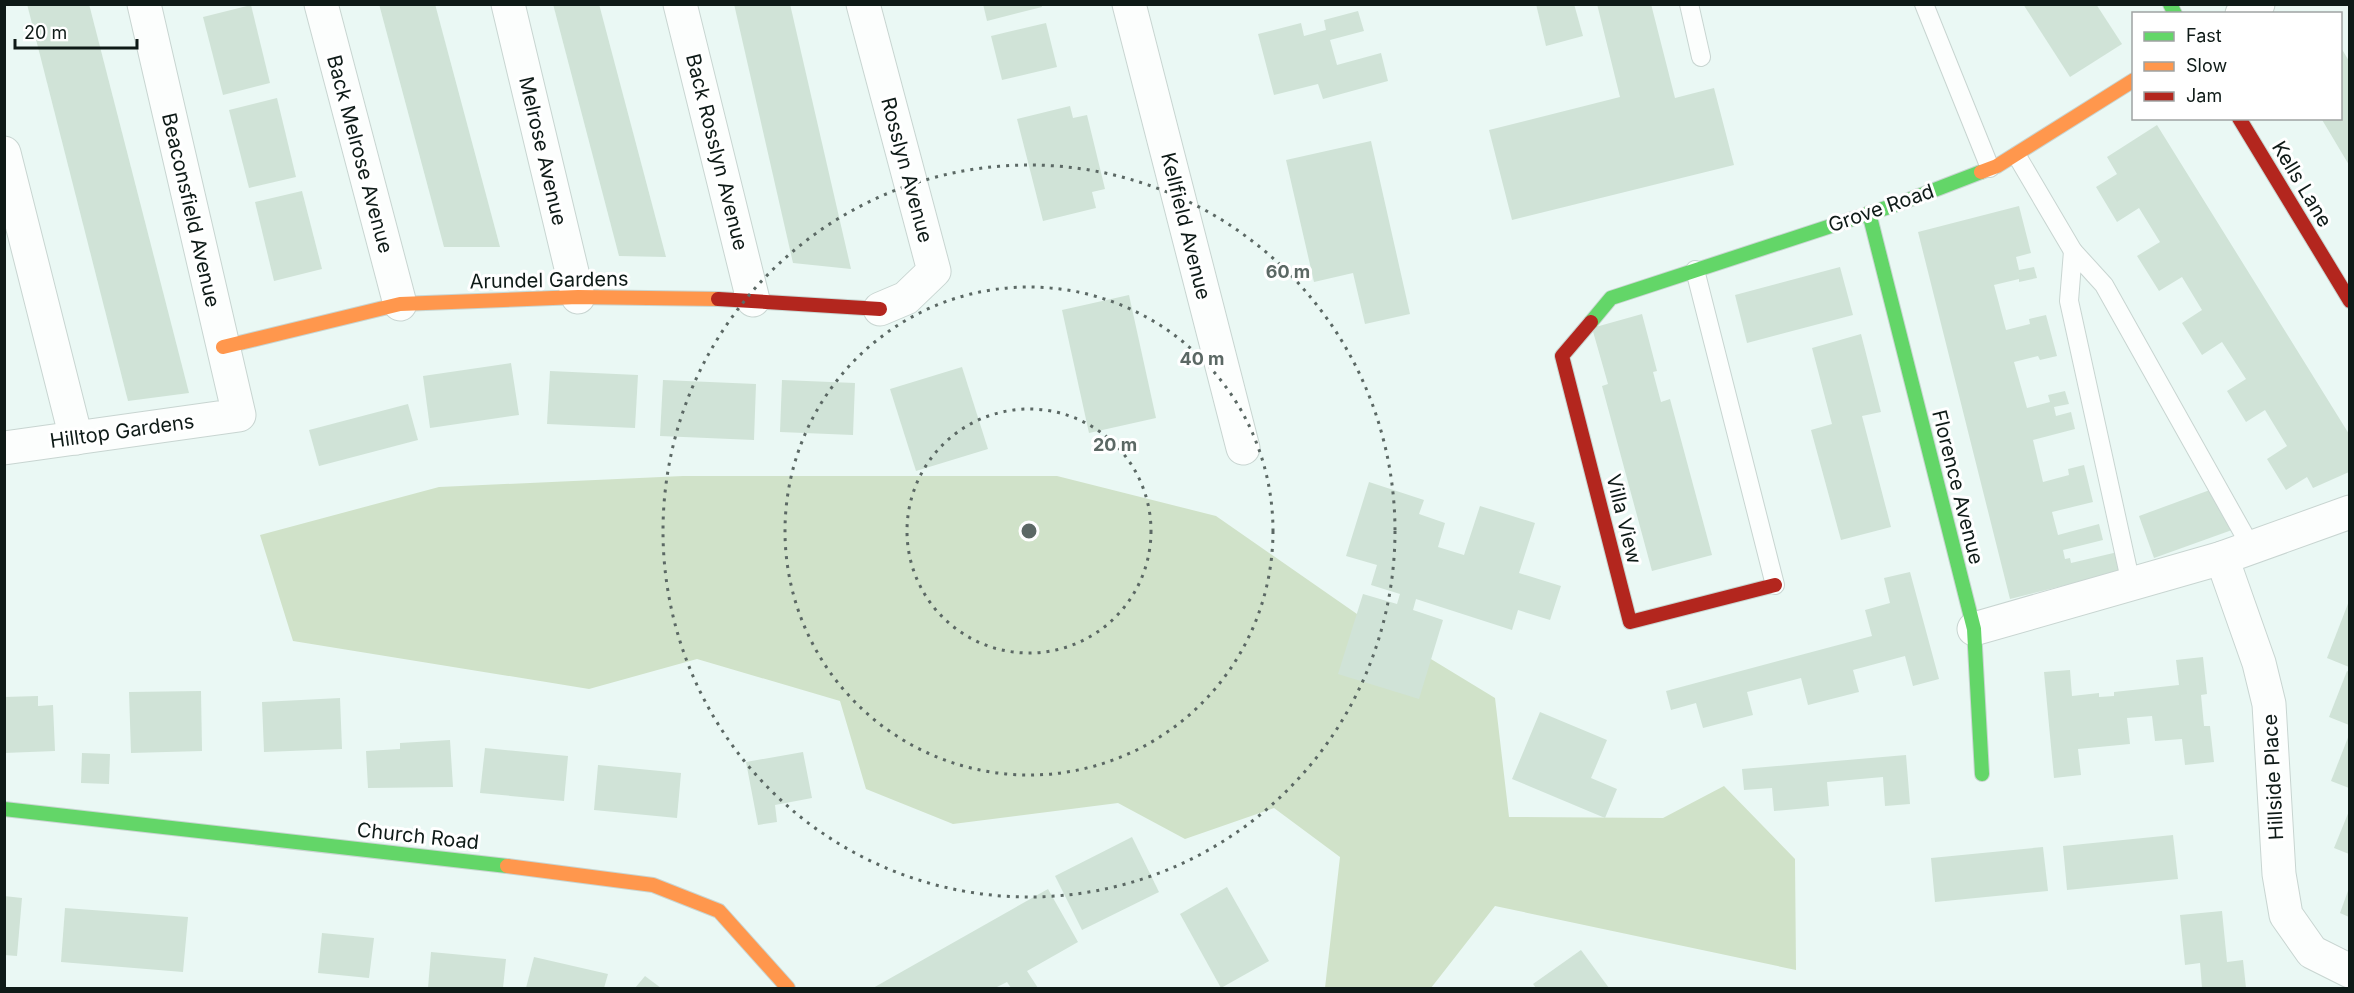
<svg xmlns="http://www.w3.org/2000/svg" width="2354" height="993" viewBox="0 0 2354 993" font-family="Inter,sans-serif">
	<rect width="100%" height="100%" fill="#eaf8f4"/>
	<path fill="#d0e2c9" d="M 683,476 L 1057,476 L 1216,516 L 1357,614 L 1495,698 L 1509,817 L 1663,818 L 1724,786 L 1795,859 L 1796,970 L 1495,906 L 1431,988 L 1325,988 L 1340,857 L 1274,808 L 1185,839 L 1118,803 L 953,824 L 866,789 L 840,701 L 697,659 L 589,689 L 293,641 L 260,535 L 439,487 Z"/>
	<g fill="#d0e3d7">
		<path d="M 27,4 L 89,4 L 189,393 L 128,401 Z"/>
		<path d="M 379,4 L 435,4 L 500,247 L 444,247 Z"/>
		<path d="M 553,4 L 599,4 L 666,257 L 619,256 Z"/>
		<path d="M 734,4 L 790,4 L 851,269 L 793,263 Z"/>
		<path d="M 983,4 L 1041,4 L 1042,7 L 987,21 Z"/>
		<path d="M 1536,4 L 1574,4 L 1583,36 L 1546,46 Z"/>
		<path d="M 1597,4 L 1651,4 L 1675,98 L 1714,88 L 1734,165 L 1512,220 L 1489,130 L 1620,97 Z"/>
		<path d="M 2023,4 L 2096,4 L 2122,44 L 2070,77 Z"/>
		<path d="M 251,5 L 270,83 L 223,95 L 203,17 Z"/>
		<path d="M 1358,11 L 1364,31 L 1330,40 L 1337,65 L 1381,53 L 1388,81 L 1323,99 L 1318,84 L 1274,95 L 1258,34 L 1301,23 L 1304,36 L 1326,30 L 1324,20 Z"/>
		<path d="M 1046,23 L 1057,67 L 1002,80 L 991,36 Z"/>
		<path d="M 2340,46 L 2349,61 L 2349,165 L 2321,118 L 2340,118 Z"/>
		<path d="M 277,98 L 296,177 L 249,188 L 229,110 Z"/>
		<path d="M 1070,106 L 1073,118 L 1087,115 L 1105,189 L 1092,192 L 1096,208 L 1043,221 L 1017,119 Z"/>
		<path d="M 2157,125 L 2349,434 L 2349,472 L 2313,488 L 2307,477 L 2286,490 L 2267,459 L 2287,446 L 2265,410 L 2246,422 L 2227,391 L 2246,379 L 2222,342 L 2202,355 L 2182,323 L 2202,310 L 2182,277 L 2159,291 L 2137,256 L 2160,242 L 2139,208 L 2117,222 L 2096,187 L 2117,174 L 2107,157 Z"/>
		<path d="M 1371,141 L 1410,314 L 1365,324 L 1353,273 L 1314,282 L 1286,160 Z"/>
		<path d="M 302,191 L 322,269 L 274,281 L 255,202 Z"/>
		<path d="M 2019,206 L 2031,253 L 2016,257 L 2019,270 L 2034,267 L 2037,278 L 2019,282 L 2019,279 L 1994,285 L 2006,330 L 2030,324 L 2029,319 L 2046,315 L 2057,356 L 2040,360 L 2038,356 L 2014,362 L 2027,408 L 2050,402 L 2048,395 L 2065,391 L 2069,404 L 2054,407 L 2056,416 L 2071,412 L 2075,429 L 2033,440 L 2043,482 L 2069,475 L 2068,469 L 2084,465 L 2093,502 L 2052,512 L 2058,535 L 2099,524 L 2103,540 L 2063,550 L 2065,559 L 2070,558 L 2071,563 L 2122,551 L 2126,570 L 2010,599 L 1918,232 Z"/>
		<path d="M 1840,267 L 1853,315 L 1747,343 L 1735,295 Z"/>
		<path d="M 1129,295 L 1156,418 L 1089,433 L 1062,310 Z"/>
		<path d="M 1642,314 L 1657,371 L 1653,372 L 1661,402 L 1670,399 L 1712,555 L 1652,571 L 1602,386 L 1608,384 L 1592,328 Z"/>
		<path d="M 1861,334 L 1881,412 L 1862,416 L 1891,527 L 1841,540 L 1811,430 L 1832,424 L 1812,348 Z"/>
		<path d="M 511,363 L 519,415 L 430,428 L 423,376 Z"/>
		<path d="M 962,367 L 988,449 L 916,471 L 890,389 Z"/>
		<path d="M 550,371 L 638,375 L 635,428 L 547,424 Z"/>
		<path d="M 663,380 L 756,384 L 754,440 L 660,436 Z"/>
		<path d="M 782,380 L 855,383 L 853,435 L 780,432 Z"/>
		<path d="M 408,404 L 418,440 L 319,466 L 309,430 Z"/>
		<path d="M 1369,482 L 1424,500 L 1419,514 L 1445,523 L 1438,547 L 1464,555 L 1480,506 L 1535,523 L 1519,573 L 1561,586 L 1550,620 L 1518,610 L 1512,630 L 1416,599 L 1413,610 L 1443,620 L 1419,699 L 1338,674 L 1363,594 L 1397,604 L 1400,594 L 1371,585 L 1377,565 L 1346,556 Z"/>
		<path d="M 2218,487 L 2232,530 L 2154,558 L 2139,516 Z"/>
		<path d="M 1910,572 L 1939,679 L 1913,686 L 1905,656 L 1853,670 L 1859,692 L 1808,705 L 1801,678 L 1747,692 L 1753,715 L 1703,728 L 1696,703 L 1671,710 L 1666,691 L 1872,636 L 1865,610 L 1890,603 L 1884,578 Z"/>
		<path d="M 2349,601 L 2349,667 L 2327,658 Z"/>
		<path d="M 2203,657 L 2207,694 L 2201,695 L 2204,726 L 2210,726 L 2214,762 L 2185,765 L 2182,739 L 2155,741 L 2152,716 L 2127,718 L 2130,744 L 2078,749 L 2081,775 L 2054,778 L 2044,672 L 2070,670 L 2072,696 L 2099,693 L 2099,697 L 2114,696 L 2114,692 L 2179,685 L 2176,660 Z"/>
		<path d="M 2347,671 L 2349,672 L 2349,725 L 2329,717 Z"/>
		<path d="M 201,691 L 202,751 L 131,753 L 129,692 Z"/>
		<path d="M 38,696 L 38,706 L 53,705 L 55,751 L 4,753 L 4,697 Z"/>
		<path d="M 340,698 L 342,749 L 264,752 L 262,702 Z"/>
		<path d="M 1540,712 L 1607,740 L 1591,778 L 1617,789 L 1605,818 L 1512,779 Z"/>
		<path d="M 2349,735 L 2349,788 L 2331,781 Z"/>
		<path d="M 450,740 L 453,787 L 368,788 L 366,751 L 400,749 L 400,743 Z"/>
		<path d="M 485,748 L 568,756 L 564,801 L 480,793 Z"/>
		<path d="M 803,752 L 812,798 L 775,805 L 777,822 L 758,825 L 746,762 Z"/>
		<path d="M 82,753 L 110,754 L 109,784 L 81,783 Z"/>
		<path d="M 1906,755 L 1910,804 L 1885,806 L 1883,777 L 1827,782 L 1829,806 L 1774,811 L 1772,788 L 1744,790 L 1742,769 Z"/>
		<path d="M 598,765 L 681,773 L 677,818 L 594,810 Z"/>
		<path d="M 2349,811 L 2349,854 L 2334,848 Z"/>
		<path d="M 2173,835 L 2178,879 L 2067,890 L 2063,846 Z"/>
		<path d="M 1132,837 L 1159,892 L 1082,930 L 1055,876 Z"/>
		<path d="M 2043,847 L 2048,891 L 1935,902 L 1931,858 Z"/>
		<path d="M 1227,887 L 1269,961 L 1221,988 L 1180,914 Z"/>
		<path d="M 2349,888 L 2349,917 L 2340,913 Z"/>
		<path d="M 1048,889 L 1078,942 L 1027,971 L 1038,988 L 1011,988 L 1007,982 L 995,988 L 873,988 Z"/>
		<path d="M 4,896 L 22,898 L 17,956 L 4,955 Z"/>
		<path d="M 65,908 L 188,917 L 183,972 L 61,962 Z"/>
		<path d="M 2222,911 L 2227,962 L 2243,960 L 2246,988 L 2202,988 L 2200,963 L 2185,965 L 2180,915 Z"/>
		<path d="M 322,933 L 374,938 L 369,978 L 318,973 Z"/>
		<path d="M 1581,950 L 1609,988 L 1536,988 L 1533,984 Z"/>
		<path d="M 431,952 L 506,959 L 503,988 L 428,988 Z"/>
		<path d="M 534,957 L 608,974 L 604,988 L 526,988 Z"/>
		<path d="M 645,976 L 661,988 L 635,988 Z"/>
	</g>
	<g fill="none" stroke-linecap="round" stroke-linejoin="round">
		<defs>
			<g id="lane">
				<path d="M 1689,4 L 1701,57"/>
				<path d="M 1924,4 L 1990,168"/>
				<path d="M 2017,156 L 2073,251"/>
				<path d="M 1695,270 L 1775,585"/>
				<path d="M 2131,584 L 2069,301 L 2073,251 L 2104,285 L 2251,547"/>
			</g>
			<g id="street">
				<path d="M 321,4 L 400,304"/>
				<path d="M 508,4 L 578,297"/>
				<path d="M 680,4 L 753,300"/>
				<path d="M 863,4 L 934,271 L 906,298 L 880,309"/>
				<path d="M 1129,4 L 1243,448"/>
				<path d="M 2242,14 L 2258,4"/>
				<path d="M 4,153 L 76,438"/>
				<path d="M 4,448 L 239,415 L 144,4"/>
				<path d="M 2222,558 L 2259,663 L 2269,704 L 2279,874 L 2286,915 L 2312,952 L 2350,971"/>
				<path d="M 1974,629 L 2222,558 L 2350,512"/>
			</g>
			<g id="fast">
				<path d="M 2170,4 L 2175,14"/>
				<path d="M 1869,213 L 1974,629 L 1982,774"/>
				<path d="M 1591,322 L 1611,298 L 1898,204 L 1981,172"/>
				<path d="M 4,809 L 507,866"/>
			</g>
			<g id="slow">
				<path d="M 1981,172 L 1997,166 L 2134,80"/>
				<path d="M 223,347 L 400,304 L 578,297 L 718,299"/>
				<path d="M 507,866 L 653,885 L 719,911 L 788,988"/>
			</g>
			<g id="jam">
				<path d="M 2239,118 L 2350,301"/>
				<path d="M 718,299 L 880,309"/>
				<path d="M 1591,322 L 1562,356 L 1630,622 L 1775,585"/>
			</g>
		</defs>
		<use href="#lane" stroke="#c8d5d1" stroke-width="20"/>
		<use href="#street" stroke="#c8d5d1" stroke-width="35"/>
		<use href="#fast" stroke="#c8d5d1" stroke-width="16"/>
		<use href="#slow" stroke="#c8d5d1" stroke-width="16"/>
		<use href="#jam" stroke="#c8d5d1" stroke-width="16"/>
		<use href="#lane" stroke="#fcfefd" stroke-width="18"/>
		<use href="#street" stroke="#fcfefd" stroke-width="33"/>
		<use href="#fast" stroke="#63d668" stroke-width="14"/>
		<use href="#slow" stroke="#ff974d" stroke-width="14"/>
		<use href="#jam" stroke="#b3261e" stroke-width="14"/>
	</g>
	<g fill="none" stroke="#5b6864" stroke-width="3" stroke-dasharray="3 6">
		<circle cx="1029" cy="531" r="122"/>
		<circle cx="1029" cy="531" r="244"/>
		<circle cx="1029" cy="531" r="366"/>
	</g>
	<g text-anchor="middle" dominant-baseline="central" stroke-width="6" stroke-linejoin="round" paint-order="stroke">
		<g font-size="20" fill="#0e1a17" stroke="#fff">
			<text transform="translate(543 151) rotate(77)">Melrose Avenue</text>
			<text transform="translate(717 152) rotate(76)">Back Rosslyn Avenue</text>
			<text transform="translate(360 154) rotate(75)">Back Melrose Avenue</text>
			<text transform="translate(907 170) rotate(75)">Rosslyn Avenue</text>
			<text transform="translate(2302 184) rotate(59)">Kells Lane</text>
			<text transform="translate(1881 208) rotate(-19)">Grove Road</text>
			<text transform="translate(191 210) rotate(77)">Beaconsfield Avenue</text>
			<text transform="translate(1186 226) rotate(76)">Kellfield Avenue</text>
			<text transform="translate(549 280) rotate(-1)">Arundel Gardens</text>
			<text transform="translate(122 431) rotate(-8)">Hilltop Gardens</text>
			<text transform="translate(1958 487) rotate(76)">Florence Avenue</text>
			<text transform="translate(1624 519) rotate(76)">Villa View</text>
			<text transform="translate(2273 777) rotate(-93)">Hillside Place</text>
			<text transform="translate(418 836) rotate(6)">Church Road</text>
		</g>
	</g>
	<circle cx="1029" cy="531" r="9" fill="#5b6864" stroke="#fff" stroke-width="3"/>
	<g font-size="18" text-anchor="middle" font-weight="bold" fill="#5b6864" stroke="#fff" stroke-width="6" stroke-linejoin="round" paint-order="stroke">
		<text x="1288" y="278">60 m</text>
		<text x="1202" y="365">40 m</text>
		<text x="1115" y="451">20 m</text>
	</g>
	<rect width="2354" height="993" fill="none" stroke="#0e1a17" stroke-width="12"/>
	<rect x="2132" y="12" width="210" height="108" fill="#ffffff" stroke="#9fa3a2" stroke-width="1.5"/>
	<rect x="2144" y="32" width="30" height="9" fill="#63d668" stroke="#9fa3a2" stroke-width="1.5"/>
	<text x="2186" y="42" font-size="18" fill="#0e1a17">Fast</text>
	<rect x="2144" y="62" width="30" height="9" fill="#ff974d" stroke="#9fa3a2" stroke-width="1.5"/>
	<text x="2186" y="72" font-size="18" fill="#0e1a17">Slow</text>
	<rect x="2144" y="92" width="30" height="9" fill="#b3261e" stroke="#9fa3a2" stroke-width="1.5"/>
	<text x="2186" y="102" font-size="18" fill="#0e1a17">Jam</text>
	<path d="M15 39v9h122v-9" fill="none" stroke="#0e1a17" stroke-width="3"/>
	<text x="24" y="39" font-size="18" fill="#0e1a17" stroke="#ffffff" stroke-width="4.5" paint-order="stroke">20 m</text>
</svg>
